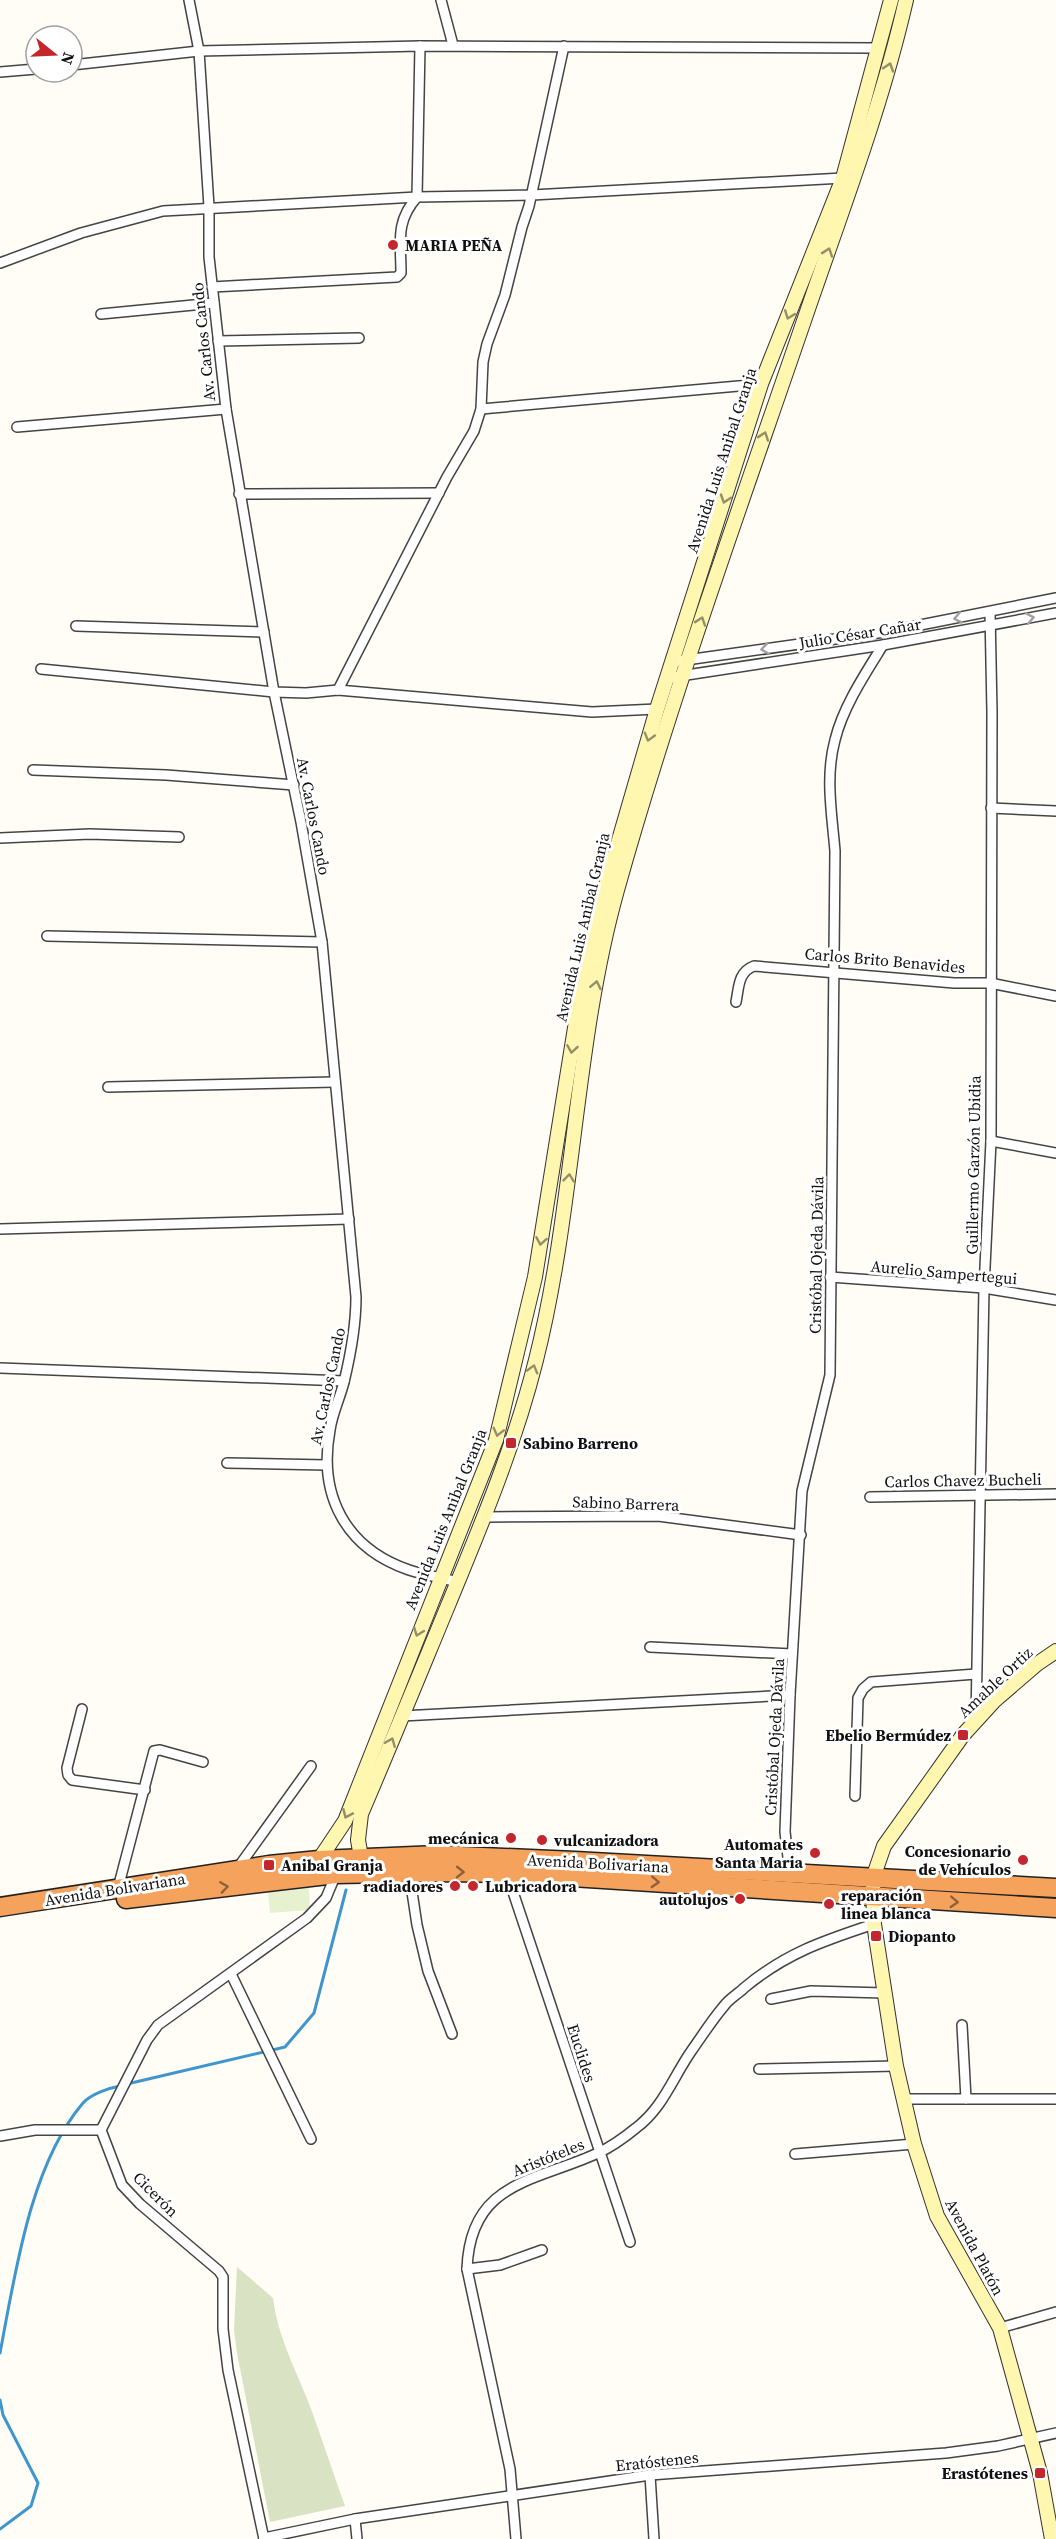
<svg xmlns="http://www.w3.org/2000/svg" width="1056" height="2539" viewBox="0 0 1056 2539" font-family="'Source Serif 4',serif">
	<rect width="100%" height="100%" fill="#fffdf5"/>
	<path fill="#d9e3c4" d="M 237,2267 L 273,2298 C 278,2338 296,2370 310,2406 C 322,2439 333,2473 345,2506 L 270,2522 L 237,2353 L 234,2330 Z"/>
	<path fill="#e6f2cf" d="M 309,1888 L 310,1910 L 270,1913 L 268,1891 Z"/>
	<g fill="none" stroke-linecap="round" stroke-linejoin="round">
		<g stroke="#3f96cf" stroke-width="3">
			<path d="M 127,2084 L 285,2047 L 314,2013 L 346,1890"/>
			<path d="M 0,2353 C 15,2275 30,2165 83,2103 C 91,2094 109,2088 120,2086"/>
			<path d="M 0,2400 L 3,2415 L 38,2483 L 31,2506 L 0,2529"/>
		</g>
		<defs>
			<g id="street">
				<path d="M 189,0 L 199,51 L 209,207 L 209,257 L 226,409 L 274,692 L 301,822 L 322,942 L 356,1297 C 356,1326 351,1353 344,1382 C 340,1398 332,1414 330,1430 C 318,1495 345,1548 409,1570 C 425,1575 442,1578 458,1582"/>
				<path d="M 441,0 L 453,45"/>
				<path d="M 72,65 L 199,51 L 420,46 L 878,48"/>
				<path d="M 0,72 L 36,69"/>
				<path d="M 0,263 L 81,233 L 163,211 L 417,197 L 532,195 L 843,178"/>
				<path d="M 212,287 L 397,277 L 401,273 C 401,242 395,222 417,197 L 420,46"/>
				<path d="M 101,314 L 214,303"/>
				<path d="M 218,341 L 359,338"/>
				<path d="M 481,409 L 761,384"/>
				<path d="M 17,427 L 226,409"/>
				<path d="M 239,494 L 439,493"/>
				<path d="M 76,626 L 264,632"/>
				<path d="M 672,662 L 885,632 L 1056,598"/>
				<path d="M 41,669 L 274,692 L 306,693 L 338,690 L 592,712 L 657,709"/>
				<path d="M 667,678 L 883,645 L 1056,613"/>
				<path d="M 338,690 L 447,477 L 474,431 L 481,409 L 483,362 L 487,344 L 505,295 L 522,227 L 529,206 L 564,46"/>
				<path d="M 33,770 L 166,775 L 294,785"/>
				<path d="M 991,808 L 1056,811"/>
				<path d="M 0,838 L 90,834 L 179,837"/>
				<path d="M 47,936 L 322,942"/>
				<path d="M 736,1002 C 739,987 738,972 754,966 L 954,983 L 990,983 L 1056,996"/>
				<path d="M 108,1087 L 335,1082"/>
				<path d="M 991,1141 L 1056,1153"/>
				<path d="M 0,1229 L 349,1219"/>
				<path d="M 830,1277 L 984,1288 L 1056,1300"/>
				<path d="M 0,1368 L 344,1381"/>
				<path d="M 227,1463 L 326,1465"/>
				<path d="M 870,1497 L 1056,1494"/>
				<path d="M 485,1517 L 658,1516 L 801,1535"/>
				<path d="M 650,1647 L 792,1654"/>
				<path d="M 82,1709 L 67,1768 L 68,1775 L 72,1780 L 145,1790"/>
				<path d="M 402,1716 L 790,1695"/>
				<path d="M 976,1719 L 984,1288 L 991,1141 L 992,712 L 990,612"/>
				<path d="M 855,1796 L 858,1698 L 863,1689 L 871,1682 L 976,1674"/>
				<path d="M 237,1869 L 311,1766"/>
				<path d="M 409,1872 L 417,1925 L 428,1971 L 452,2034"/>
				<path d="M 509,1873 L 510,1883 L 630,2242"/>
				<path d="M 790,1874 L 785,1832 L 790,1695 L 802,1491 L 830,1375 L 835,851 C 832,815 825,776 835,740 C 843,707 865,674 883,645"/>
				<path d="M 118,1888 L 154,1751 L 160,1750 L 203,1762"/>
				<path d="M 231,1974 L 311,2139"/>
				<path d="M 771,1999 L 811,1991 L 885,1993"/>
				<path d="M 962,2025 L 966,2099"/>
				<path d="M 759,2069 L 896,2066"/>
				<path d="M 903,2099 L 1056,2099"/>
				<path d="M 0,2136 L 35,2130 L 101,2130"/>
				<path d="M 795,2154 L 914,2144"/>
				<path d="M 467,2269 L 500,2265 L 542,2250"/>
				<path d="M 1000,2328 L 1056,2312"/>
				<path d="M 650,2475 L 654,2539"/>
				<path d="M 355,2519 L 357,2539"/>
				<path d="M 264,2538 L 355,2519 L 650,2475 L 946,2453 L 998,2446 L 1056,2433"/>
				<path d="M 264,2539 L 228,2370 L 223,2329 L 223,2277 L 219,2271 L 140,2204 L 122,2185 L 101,2130 L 147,2040 L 158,2025 L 307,1918 L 326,1898 L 336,1874"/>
				<path d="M 516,2539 L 510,2469 L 467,2269 C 470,2181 535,2182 598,2153 C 611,2147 625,2137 636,2128 C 663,2108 673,2077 692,2050 C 702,2036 712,2020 724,2006 C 729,1999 738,1994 744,1988 C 786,1953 823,1941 874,1924"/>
			</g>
			<g id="secondary">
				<path d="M 361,1857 L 358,1840 L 361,1814 C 391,1744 420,1673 449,1603 C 482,1523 515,1444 536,1360 C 575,1205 574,1044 617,890 C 672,694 742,502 808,309 C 843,207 882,105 906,0"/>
				<path d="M 319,1860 L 345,1821 L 496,1440 L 535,1277 L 578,1009 L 604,892 L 657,709 L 761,384 L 843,178 L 891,0"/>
				<path d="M 1052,2539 L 1040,2473 L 1000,2328 L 937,2216 L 914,2144 L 896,2066 L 874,1924 L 873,1878 L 884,1846 L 963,1735 L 994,1701 L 1037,1664 L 1056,1651"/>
			</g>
			<g id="highway">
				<path d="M 126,1899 L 336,1874 L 445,1872 L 509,1873 L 1056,1908"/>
				<path d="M 0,1907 L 269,1865 L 319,1860 L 438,1855 L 575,1861 L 1056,1888"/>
			</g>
		</defs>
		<use href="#street" stroke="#444" stroke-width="12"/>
		<use href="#secondary" stroke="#333" stroke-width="16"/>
		<use href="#highway" stroke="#222" stroke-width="21"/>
		<use href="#street" stroke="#fff" stroke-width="9"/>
		<use href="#secondary" stroke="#fff6b0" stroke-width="14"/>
		<use href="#highway" stroke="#f5a25d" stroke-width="18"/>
	</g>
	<defs><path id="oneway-chevron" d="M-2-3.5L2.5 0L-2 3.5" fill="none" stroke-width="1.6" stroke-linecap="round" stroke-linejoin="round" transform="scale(1.5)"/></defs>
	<g stroke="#948f68">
		<use href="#oneway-chevron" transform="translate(889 67) rotate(-72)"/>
		<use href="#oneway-chevron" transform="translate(828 252) rotate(-71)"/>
		<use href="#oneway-chevron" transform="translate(789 315) rotate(111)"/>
		<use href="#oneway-chevron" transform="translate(764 436) rotate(-71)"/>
		<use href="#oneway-chevron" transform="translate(725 499) rotate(108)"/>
		<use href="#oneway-chevron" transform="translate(701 621) rotate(-71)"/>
		<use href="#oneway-chevron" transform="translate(649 737) rotate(106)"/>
		<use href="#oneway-chevron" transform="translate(596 985) rotate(-78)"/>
		<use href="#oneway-chevron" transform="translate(572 1049) rotate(99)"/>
		<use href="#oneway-chevron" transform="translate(569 1178) rotate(-84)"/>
		<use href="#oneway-chevron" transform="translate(541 1241) rotate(100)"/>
		<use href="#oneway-chevron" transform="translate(533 1369) rotate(-74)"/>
		<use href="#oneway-chevron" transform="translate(498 1432) rotate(104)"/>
		<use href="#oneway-chevron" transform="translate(418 1632) rotate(111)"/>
		<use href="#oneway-chevron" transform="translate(391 1742) rotate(-68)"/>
		<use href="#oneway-chevron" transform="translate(347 1814) rotate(114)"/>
	</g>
	<g stroke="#a0a0a0">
		<use href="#oneway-chevron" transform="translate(958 618) rotate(169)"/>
		<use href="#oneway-chevron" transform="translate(1030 618) rotate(-11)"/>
		<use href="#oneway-chevron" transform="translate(765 649) rotate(172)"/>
	</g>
	<g stroke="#8e613b">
		<use href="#oneway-chevron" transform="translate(460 1872) rotate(1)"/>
		<use href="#oneway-chevron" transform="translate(655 1882) rotate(3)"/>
		<use href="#oneway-chevron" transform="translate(224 1887) rotate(-8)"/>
		<use href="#oneway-chevron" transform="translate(954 1902) rotate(3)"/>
	</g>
	<g fill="#c4262e" stroke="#fff" stroke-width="2">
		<circle cx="393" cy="245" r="6"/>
		<rect x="505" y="1437" width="12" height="12" rx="3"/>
		<rect x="957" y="1729" width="12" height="12" rx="3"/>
		<circle cx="511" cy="1838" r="6"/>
		<circle cx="542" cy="1840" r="6"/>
		<circle cx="815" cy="1853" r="6"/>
		<circle cx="1023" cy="1860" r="6"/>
		<rect x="263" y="1859" width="12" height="12" rx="3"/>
		<circle cx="455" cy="1886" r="6"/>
		<circle cx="473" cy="1886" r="6"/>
		<circle cx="740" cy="1899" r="6"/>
		<circle cx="829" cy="1904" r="6"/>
		<rect x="870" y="1930" width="12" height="12" rx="3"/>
		<rect x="1034" y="2467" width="12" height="12" rx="3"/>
	</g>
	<g text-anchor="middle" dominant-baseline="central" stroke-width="6" stroke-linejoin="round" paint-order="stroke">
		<g font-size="16" font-weight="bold" fill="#111" stroke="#fff" text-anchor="start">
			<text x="405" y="245">MARIA PEÑA</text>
			<text x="523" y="1443">Sabino Barreno</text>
			<text x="951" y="1735" text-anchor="end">Ebelio Bermúdez</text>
			<text x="499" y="1838" text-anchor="end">mecánica</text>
			<text x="554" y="1840">vulcanizadora</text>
			<text x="803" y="1844" text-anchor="end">Automates<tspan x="803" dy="18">Santa Maria</tspan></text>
			<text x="1011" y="1851" text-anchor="end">Concesionario<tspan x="1011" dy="18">de Vehículos</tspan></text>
			<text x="281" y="1865">Anibal Granja</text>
			<text x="443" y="1886" text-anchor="end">radiadores</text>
			<text x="485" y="1886">Lubricadora</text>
			<text x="841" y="1895">reparación<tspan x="841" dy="18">linea blanca</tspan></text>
			<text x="728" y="1899" text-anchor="end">autolujos</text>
			<text x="888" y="1936">Diopanto</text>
			<text x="1028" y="2473" text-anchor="end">Erastótenes</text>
		</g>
		<g font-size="16" fill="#111" stroke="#fff">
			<text transform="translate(203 342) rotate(-96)">Av. Carlos Cando</text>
			<text transform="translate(721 460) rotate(-72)">Avenida Luis Anibal Granja</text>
			<text transform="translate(860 633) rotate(-9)">Julio César Cañar</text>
			<text transform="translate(314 816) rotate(79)">Av. Carlos Cando</text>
			<text transform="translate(582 927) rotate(-77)">Avenida Luis Anibal Granja</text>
			<text transform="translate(885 960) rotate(5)">Carlos Brito Benavides</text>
			<text transform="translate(973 1165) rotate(-89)">Guillermo Garzón Ubidia</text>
			<text transform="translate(816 1255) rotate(-89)">Cristóbal Ojeda Dávila</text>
			<text transform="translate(944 1272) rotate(5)">Aurelio Sampertegui</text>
			<text transform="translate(327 1386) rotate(-78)">Av. Carlos Cando</text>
			<text transform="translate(963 1480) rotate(-1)">Carlos Chavez Bucheli</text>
			<text transform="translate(626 1503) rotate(2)">Sabino Barrera</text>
			<text transform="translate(445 1519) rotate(-68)">Avenida Luis Anibal Granja</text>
			<text transform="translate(995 1682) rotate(-43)">Amable Ortiz</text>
			<text transform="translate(774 1737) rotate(-87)">Cristóbal Ojeda Dávila</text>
			<text transform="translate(598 1863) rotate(3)">Avenida Bolivariana</text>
			<text transform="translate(115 1889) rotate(-9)">Avenida Bolivariana</text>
			<text transform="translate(582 2053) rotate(72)">Euclides</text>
			<text transform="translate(548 2157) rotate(-22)">Aristóteles</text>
			<text transform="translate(156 2194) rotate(45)">Cicerón</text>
			<text transform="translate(975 2247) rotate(62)">Avenida Platón</text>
			<text transform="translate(657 2461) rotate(-6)">Eratóstenes</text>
		</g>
	</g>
	<g transform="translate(54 54) rotate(108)"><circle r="28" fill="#ffffff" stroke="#a0a0a0" stroke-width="1.5"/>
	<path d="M0-4.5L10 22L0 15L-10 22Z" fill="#c4262e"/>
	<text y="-9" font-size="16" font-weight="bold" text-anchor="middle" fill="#111111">N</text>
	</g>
</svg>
